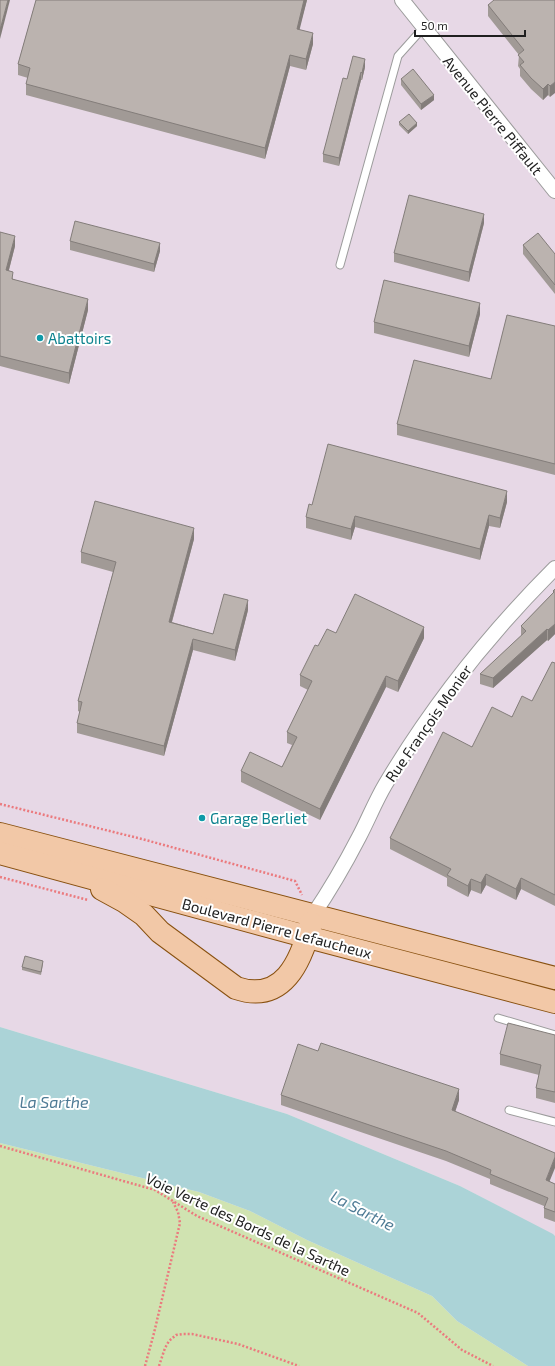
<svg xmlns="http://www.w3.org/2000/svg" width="555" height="1366" viewBox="0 0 555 1366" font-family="'Exo 2',sans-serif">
	<rect width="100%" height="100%" fill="#eeeae6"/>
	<path fill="#e7d8e6" d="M 0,0 L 555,0 L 555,1236 L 460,1186 L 287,1114 L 0,1027 Z"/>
	<path fill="#d0e3b1" d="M 0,1143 L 199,1192 L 250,1211 L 307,1240 L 432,1296 L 457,1321 L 528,1366 L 0,1366 Z"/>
	<path fill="#abd3d7" d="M 0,1027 L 287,1114 L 460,1186 L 553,1234 L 555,1236 L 555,1366 L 528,1366 L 457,1321 L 432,1296 L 307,1240 L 250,1211 L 199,1192 L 0,1143 Z"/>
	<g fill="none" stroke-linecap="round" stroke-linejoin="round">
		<defs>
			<g id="lane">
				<path d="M 340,265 L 398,56 L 424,27"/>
				<path d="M 498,1018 L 555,1035"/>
				<path d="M 509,1110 L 555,1122"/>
			</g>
			<g id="street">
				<path d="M 402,0 L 555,191"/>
				<path d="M 313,915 C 330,890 345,864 359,837 C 368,820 375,802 385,785 C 432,706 490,633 555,568"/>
			</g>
			<g id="primary">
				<path d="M 0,834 L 555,978"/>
				<path d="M 0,853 L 308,937 L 555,1002"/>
				<path d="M 102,889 L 124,901 L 144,915 L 160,932 L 236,988 C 283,1004 301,962 311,923"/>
			</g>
		</defs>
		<use href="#lane" stroke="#9c9c9c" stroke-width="9"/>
		<use href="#street" stroke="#9c9c9c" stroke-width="16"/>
		<use href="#primary" stroke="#895110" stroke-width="24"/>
		<g stroke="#eb7a7e" stroke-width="2.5" stroke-dasharray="2 2" stroke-linecap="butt">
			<path d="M 0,804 L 142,839 L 295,881 L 302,895"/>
			<path d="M 0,877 L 88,900"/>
			<path d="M 0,1146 L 155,1190 L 197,1216 L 418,1313 L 462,1350 L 493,1366"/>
			<path d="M 145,1366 L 154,1333 L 180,1223 L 178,1212 L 173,1202"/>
			<path d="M 159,1366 L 165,1348 L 169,1341 L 176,1335 L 183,1334 L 192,1334 L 238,1344 L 299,1366"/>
		</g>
		<use href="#lane" stroke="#fff" stroke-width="7"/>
		<use href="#street" stroke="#fff" stroke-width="14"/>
		<use href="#primary" stroke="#f2c8a7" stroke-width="22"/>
	</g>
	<g fill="#a19a96">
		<path d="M 36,0 L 307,0 L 299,29 L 313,44 L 306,70 L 290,66 L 265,159 L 26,95 L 26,84 L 28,78 L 18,75 L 18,64 Z"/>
		<path d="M 555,0 L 550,97 L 548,95 L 543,100 L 531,89 L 520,76 L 520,69 L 518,66 L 519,55 L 488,16 L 488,5 Z"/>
		<path d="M 365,67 L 362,80 L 361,80 L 339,166 L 323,162 L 323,154 L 347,79 Z"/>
		<path d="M 401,79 L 434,100 L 421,110 L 401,85 Z"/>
		<path d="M 399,122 L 417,126 L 408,134 L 399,125 Z"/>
		<path d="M 484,223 L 469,282 L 394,262 L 394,253 Z"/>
		<path d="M 0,232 L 15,246 L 9,270 L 13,279 L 88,310 L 69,384 L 0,366 Z"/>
		<path d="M 70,241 L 160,251 L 154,272 L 70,250 Z"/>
		<path d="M 523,245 L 555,254 L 555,294 L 523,254 Z"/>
		<path d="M 480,314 L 469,357 L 374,333 L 374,322 Z"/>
		<path d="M 555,326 L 555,475 L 397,435 L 397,424 L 491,379 Z"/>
		<path d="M 507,502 L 500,528 L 489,526 L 480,560 L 355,527 L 351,540 L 306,528 L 306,517 L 312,505 Z"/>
		<path d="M 194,539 L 172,622 L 213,634 L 248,610 L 235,661 L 193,650 L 164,756 L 77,733 L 77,723 L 80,712 L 78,711 L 78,701 L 113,572 L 81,563 L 81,552 Z"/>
		<path d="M 555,589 L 555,634 L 548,641 L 547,640 L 493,688 L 480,684 L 480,674 L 521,636 L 521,626 L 553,593 L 553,591 Z"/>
		<path d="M 336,633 L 424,638 L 398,692 L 386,687 L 320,820 L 241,782 L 241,771 L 282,767 L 292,745 L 287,743 L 287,732 L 308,690 L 300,686 L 300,675 L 318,646 Z"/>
		<path d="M 555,663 L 555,906 L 521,889 L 516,900 L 486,885 L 481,894 L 471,890 L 468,897 L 447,886 L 447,878 L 390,849 L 390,838 L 472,747 L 532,701 Z"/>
		<path d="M 43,964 L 41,975 L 22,970 L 22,967 Z"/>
		<path d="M 555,1035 L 555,1103 L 536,1098 L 536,1088 L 539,1075 L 500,1065 L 500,1054 Z"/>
		<path d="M 281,1095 L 459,1100 L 455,1112 L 549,1181 L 555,1184 L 555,1222 L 544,1218 L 544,1206 L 490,1184 L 490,1179 L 446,1161 L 281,1105 Z"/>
	</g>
	<g fill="#837d7a">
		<path d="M 8,0 L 10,0 L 0,39 L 0,30 Z"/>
		<path d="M 304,0 L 307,0 L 297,40 L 297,29 Z"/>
		<path d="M 313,33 L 313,44 L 306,70 L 306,59 Z"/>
		<path d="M 290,55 L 290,66 L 265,159 L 265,148 Z"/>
		<path d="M 365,59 L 365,67 L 362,80 L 362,73 Z"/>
		<path d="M 361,72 L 361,80 L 339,166 L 339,158 Z"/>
		<path d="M 555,82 L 555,93 L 550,97 L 550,86 Z"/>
		<path d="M 548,84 L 548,95 L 543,100 L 543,89 Z"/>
		<path d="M 434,95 L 434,100 L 421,110 L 421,104 Z"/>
		<path d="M 417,123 L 417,126 L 408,134 L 408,131 Z"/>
		<path d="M 484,214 L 484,223 L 469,282 L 469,272 Z"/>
		<path d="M 15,236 L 15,246 L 6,281 L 6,270 Z"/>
		<path d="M 160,243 L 160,251 L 154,272 L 154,264 Z"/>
		<path d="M 88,299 L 88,310 L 69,384 L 69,373 Z"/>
		<path d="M 480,303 L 480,314 L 469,357 L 469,346 Z"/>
		<path d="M 507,491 L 507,502 L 500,528 L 500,518 Z"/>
		<path d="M 489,515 L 489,526 L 480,560 L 480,549 Z"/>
		<path d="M 355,516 L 355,527 L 351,540 L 351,529 Z"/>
		<path d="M 194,528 L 194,539 L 169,632 L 169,622 Z"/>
		<path d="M 248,600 L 248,610 L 235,661 L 235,650 Z"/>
		<path d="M 555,624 L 555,634 L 548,641 L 548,630 Z"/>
		<path d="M 424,627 L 424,638 L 398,692 L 398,681 Z"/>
		<path d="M 547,629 L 547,640 L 493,688 L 493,678 Z"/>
		<path d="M 193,639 L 193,650 L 164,756 L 164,746 Z"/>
		<path d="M 386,676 L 386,687 L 320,820 L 320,809 Z"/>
		<path d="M 486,874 L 486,885 L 481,894 L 481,883 Z"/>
		<path d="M 521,878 L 521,889 L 516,900 L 516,889 Z"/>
		<path d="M 471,879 L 471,890 L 468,897 L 468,886 Z"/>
		<path d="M 459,1089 L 459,1100 L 452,1121 L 452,1110 Z"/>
		<path d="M 555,1157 L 555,1168 L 546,1190 L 546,1180 Z"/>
	</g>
	<g fill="#bbb3af" stroke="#837d7a">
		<path d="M 0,0 L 8,0 L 0,30 Z"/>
		<path d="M 36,0 L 304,0 L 297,29 L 313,33 L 306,59 L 290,55 L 265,148 L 26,84 L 30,68 L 18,64 Z"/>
		<path d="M 494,0 L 555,0 L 555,82 L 550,86 L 548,84 L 543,89 L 531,78 L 520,65 L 524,62 L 518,55 L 524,50 L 488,5 Z"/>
		<path d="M 353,56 L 365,59 L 362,73 L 361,72 L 339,158 L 323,154 L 343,78 L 347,79 Z"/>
		<path d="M 413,69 L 434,95 L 421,104 L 401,79 Z"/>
		<path d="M 409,114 L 417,123 L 408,131 L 399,122 Z"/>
		<path d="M 409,195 L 484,214 L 469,272 L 394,253 Z"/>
		<path d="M 75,221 L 160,243 L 154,264 L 70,241 Z"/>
		<path d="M 0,232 L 15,236 L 6,270 L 13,272 L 12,279 L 88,299 L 69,373 L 0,356 Z"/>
		<path d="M 538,233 L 555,254 L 555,285 L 523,245 Z"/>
		<path d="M 384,280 L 480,303 L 469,346 L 374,322 Z"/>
		<path d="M 507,315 L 555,326 L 555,464 L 397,424 L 414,360 L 491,379 Z"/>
		<path d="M 328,444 L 507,491 L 500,518 L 489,515 L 480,549 L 355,516 L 351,529 L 306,517 L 309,504 L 312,505 Z"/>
		<path d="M 95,501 L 194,528 L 169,622 L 213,634 L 224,594 L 248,600 L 235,650 L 193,639 L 164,746 L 77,723 L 82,702 L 78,701 L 116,562 L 81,552 Z"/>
		<path d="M 555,589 L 555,624 L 548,630 L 547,629 L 493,678 L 480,674 L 526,631 L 521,626 L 554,592 L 553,591 Z"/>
		<path d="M 355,594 L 424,627 L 398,681 L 386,676 L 320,809 L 241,771 L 250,752 L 282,767 L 297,737 L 287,732 L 312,681 L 300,675 L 315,645 L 318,646 L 327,629 L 336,633 Z"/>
		<path d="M 552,662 L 555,663 L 555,895 L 521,878 L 516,889 L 486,874 L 481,883 L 471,879 L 468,886 L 447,875 L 451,869 L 390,838 L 443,732 L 472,747 L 492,707 L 512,717 L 522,696 L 532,701 Z"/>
		<path d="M 25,956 L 43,961 L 41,972 L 22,967 Z"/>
		<path d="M 508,1023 L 555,1035 L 555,1092 L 536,1088 L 541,1065 L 500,1054 Z"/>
		<path d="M 321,1043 L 459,1089 L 452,1110 L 555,1153 L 555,1157 L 546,1180 L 555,1184 L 555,1212 L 544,1208 L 548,1198 L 490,1174 L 491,1170 L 446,1151 L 281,1095 L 298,1044 L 318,1051 Z"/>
	</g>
	<g fill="#0f9aa8" stroke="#fff" stroke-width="1.5">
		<circle cx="40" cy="338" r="4"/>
		<circle cx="202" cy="818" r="4"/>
	</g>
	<g text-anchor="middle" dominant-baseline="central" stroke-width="4" stroke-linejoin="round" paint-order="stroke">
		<g font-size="15" fill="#1f1f1f" stroke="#fff">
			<text transform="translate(493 115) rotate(51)">Avenue Pierre Piffault</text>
			<text transform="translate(428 723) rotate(-55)">Rue François Monier</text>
			<text transform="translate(277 928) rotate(15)">Boulevard Pierre Lefaucheux</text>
			<text transform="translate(248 1224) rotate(25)">Voie Verte des Bords de la Sarthe</text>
		</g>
		<g font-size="15" fill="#0d838f" stroke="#fff" text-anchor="start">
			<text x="48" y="338">Abattoirs</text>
			<text x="210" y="818">Garage Berliet</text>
		</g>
		<g font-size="16" font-style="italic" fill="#4e7b95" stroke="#fff">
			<text x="54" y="1101">La Sarthe</text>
			<text transform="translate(363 1210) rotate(27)">La Sarthe</text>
		</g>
	</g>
	<path d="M415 30v6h110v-6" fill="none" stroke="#1f1f1f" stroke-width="2"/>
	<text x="421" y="30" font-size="12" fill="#1f1f1f" stroke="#ffffff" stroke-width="3" paint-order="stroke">50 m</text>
</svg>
